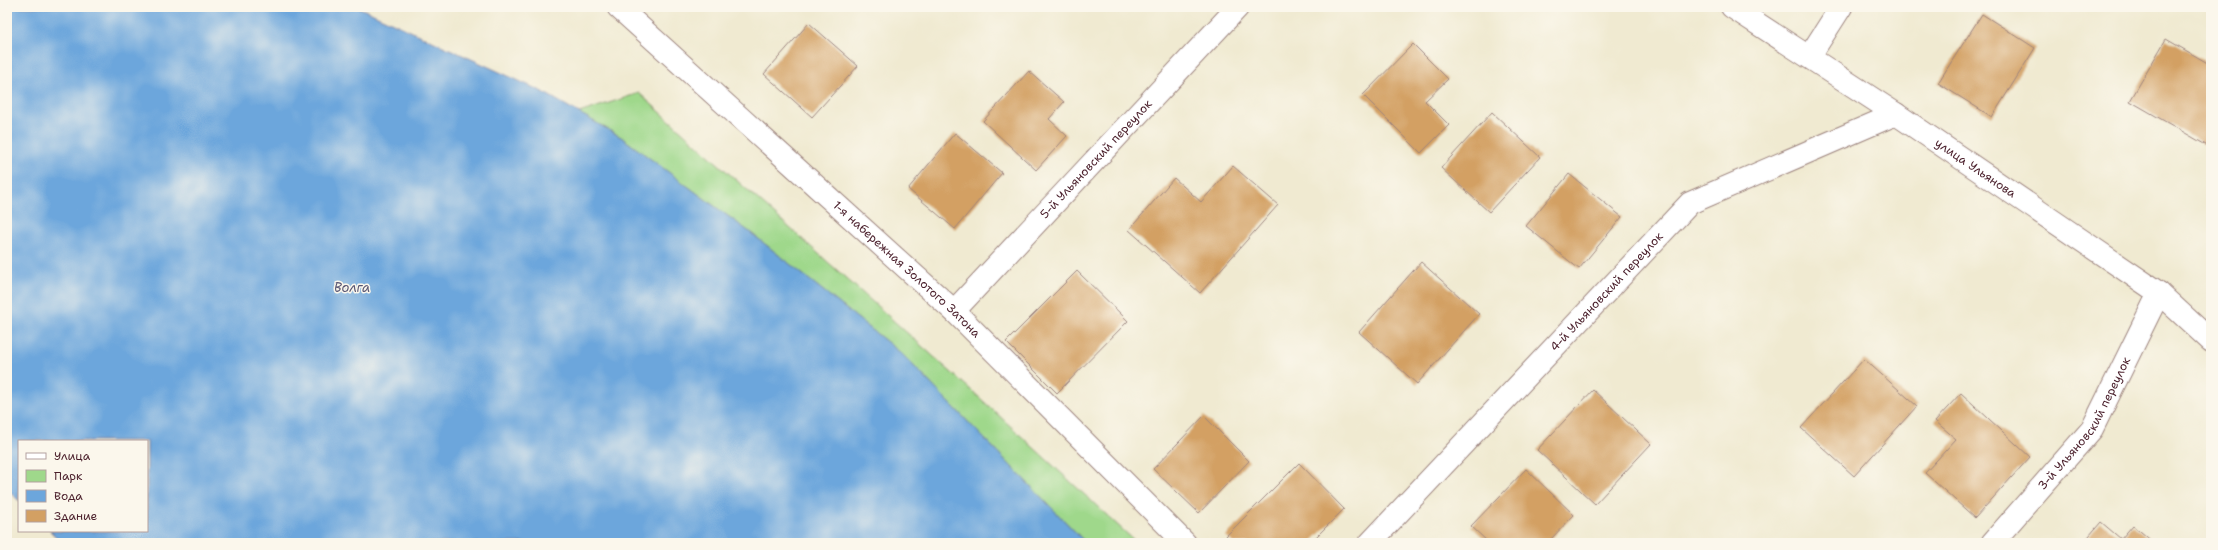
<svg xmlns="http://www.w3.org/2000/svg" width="2218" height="550" viewBox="0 0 2218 550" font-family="'Shantell Sans',sans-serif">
	<rect width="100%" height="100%" fill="#fbf7ec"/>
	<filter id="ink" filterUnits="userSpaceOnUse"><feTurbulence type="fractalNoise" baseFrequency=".025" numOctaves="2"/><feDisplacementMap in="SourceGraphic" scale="8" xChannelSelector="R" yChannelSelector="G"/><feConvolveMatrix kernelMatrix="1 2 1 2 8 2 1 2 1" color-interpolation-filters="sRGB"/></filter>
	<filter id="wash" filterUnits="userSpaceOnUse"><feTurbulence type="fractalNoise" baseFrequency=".012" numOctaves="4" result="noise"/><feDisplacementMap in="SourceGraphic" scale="16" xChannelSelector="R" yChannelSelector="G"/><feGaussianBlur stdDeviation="0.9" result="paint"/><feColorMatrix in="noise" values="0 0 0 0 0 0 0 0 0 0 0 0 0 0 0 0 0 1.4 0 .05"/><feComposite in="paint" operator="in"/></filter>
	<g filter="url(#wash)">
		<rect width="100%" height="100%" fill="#f0ead1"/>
		<path fill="#9fd88b" stroke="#747c5b" d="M 639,93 L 981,399 L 1137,543 L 1086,543 L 902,354 L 755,236 L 621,137 L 579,113 Z"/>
		<path fill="#6ca6dc" stroke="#5b6284" d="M 7,7 L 358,7 L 541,91 L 621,137 L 755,236 L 902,354 L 1086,543 L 62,543 L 50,531 L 147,531 L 147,441 L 19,441 L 19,501 L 7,489 Z"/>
		<g id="blocks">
			<g fill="#d3a063">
				<path d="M 1982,14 L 2035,48 L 1992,117 L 1938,83 Z"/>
				<path d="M 809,23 L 858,66 L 812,117 L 764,74 Z"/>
				<path d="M 2166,39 L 2211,65 L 2211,148 L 2130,101 Z"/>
				<path d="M 1413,44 L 1448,79 L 1425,101 L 1449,125 L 1421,153 L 1363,95 Z"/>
				<path d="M 1029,71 L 1064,102 L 1049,119 L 1067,136 L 1036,170 L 983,121 Z"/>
				<path d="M 1492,112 L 1540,157 L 1489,212 L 1441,168 Z"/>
				<path d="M 955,133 L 1002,173 L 955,229 L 908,189 Z"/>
				<path d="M 1233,166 L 1278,205 L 1200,293 L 1129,230 L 1174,178 L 1201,202 Z"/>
				<path d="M 1569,174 L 1622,217 L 1579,269 L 1526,226 Z"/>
				<path d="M 1421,262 L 1479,314 L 1417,384 L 1359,332 Z"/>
				<path d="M 1077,271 L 1128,321 L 1057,393 L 1006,342 Z"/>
				<path d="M 1864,359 L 1917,406 L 1854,476 L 1801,428 Z"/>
				<path d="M 1593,390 L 1651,444 L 1595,504 L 1537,450 Z"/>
				<path d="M 1961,393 L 2030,457 L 1975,518 L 1925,473 L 1956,439 L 1935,421 Z"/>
				<path d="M 1204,416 L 1249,461 L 1199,513 L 1153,469 Z"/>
				<path d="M 1299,463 L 1344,509 L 1310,543 L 1233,543 L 1226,536 Z"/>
				<path d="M 1526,469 L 1574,515 L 1547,543 L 1489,543 L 1471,526 Z"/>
				<path d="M 2101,522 L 2121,539 L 2133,525 L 2154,543 L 2083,543 Z"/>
			</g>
		</g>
	</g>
	<g filter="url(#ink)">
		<use href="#blocks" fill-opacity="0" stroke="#9d847e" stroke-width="1"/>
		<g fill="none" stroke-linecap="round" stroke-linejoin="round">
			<defs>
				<g id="minor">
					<path id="s1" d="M 618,7 L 954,311 L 1185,543"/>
					<path id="s2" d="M 1732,7 L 1896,114 L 2159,293 L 2211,341"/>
					<path d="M 1809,57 L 1841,7"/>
					<path id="s3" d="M 954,311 L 1238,7"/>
					<path id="s4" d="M 1370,543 L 1690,203 L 1896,114"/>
					<path id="s5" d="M 1992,543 L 2092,429 L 2159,293"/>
				</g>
			</defs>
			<use href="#minor" stroke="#9d847e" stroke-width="24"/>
			<use href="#minor" stroke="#fff" stroke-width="22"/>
		</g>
	</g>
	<g text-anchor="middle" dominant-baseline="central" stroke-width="3" stroke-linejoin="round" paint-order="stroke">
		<g font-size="12" fill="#4a1f2b" stroke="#fbf7ec">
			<text stroke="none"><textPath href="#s3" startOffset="208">5-й Ульяновский переулок</textPath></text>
			<text stroke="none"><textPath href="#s2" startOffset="292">улица Ульянова</textPath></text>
			<text stroke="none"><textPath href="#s1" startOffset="390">1-я набережная Золотого Затона</textPath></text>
			<text stroke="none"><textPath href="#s4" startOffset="345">4-й Ульяновский переулок</textPath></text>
			<text stroke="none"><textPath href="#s5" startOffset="152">3-й Ульяновский переулок</textPath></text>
		</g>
		<g font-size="13" font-style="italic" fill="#585572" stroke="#fbf7ec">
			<text x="352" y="287">Волга</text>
		</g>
	</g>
	<rect width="2218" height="550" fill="none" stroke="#fbf7ec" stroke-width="24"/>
	<rect x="18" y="440" width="130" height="92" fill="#fbf7ec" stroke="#b4a19f"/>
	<rect x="26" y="453" width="20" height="6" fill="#ffffff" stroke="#b4a19f"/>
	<text x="54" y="460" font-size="12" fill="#4a1f2b">Улица</text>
	<rect x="26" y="470" width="20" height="12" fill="#9fd88b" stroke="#b4a19f"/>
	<text x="54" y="480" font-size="12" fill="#4a1f2b">Парк</text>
	<rect x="26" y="490" width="20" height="12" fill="#6ca6dc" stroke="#b4a19f"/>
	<text x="54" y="500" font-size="12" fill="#4a1f2b">Вода</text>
	<rect x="26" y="510" width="20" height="12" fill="#d3a063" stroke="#b4a19f"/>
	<text x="54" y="520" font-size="12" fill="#4a1f2b">Здание</text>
</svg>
